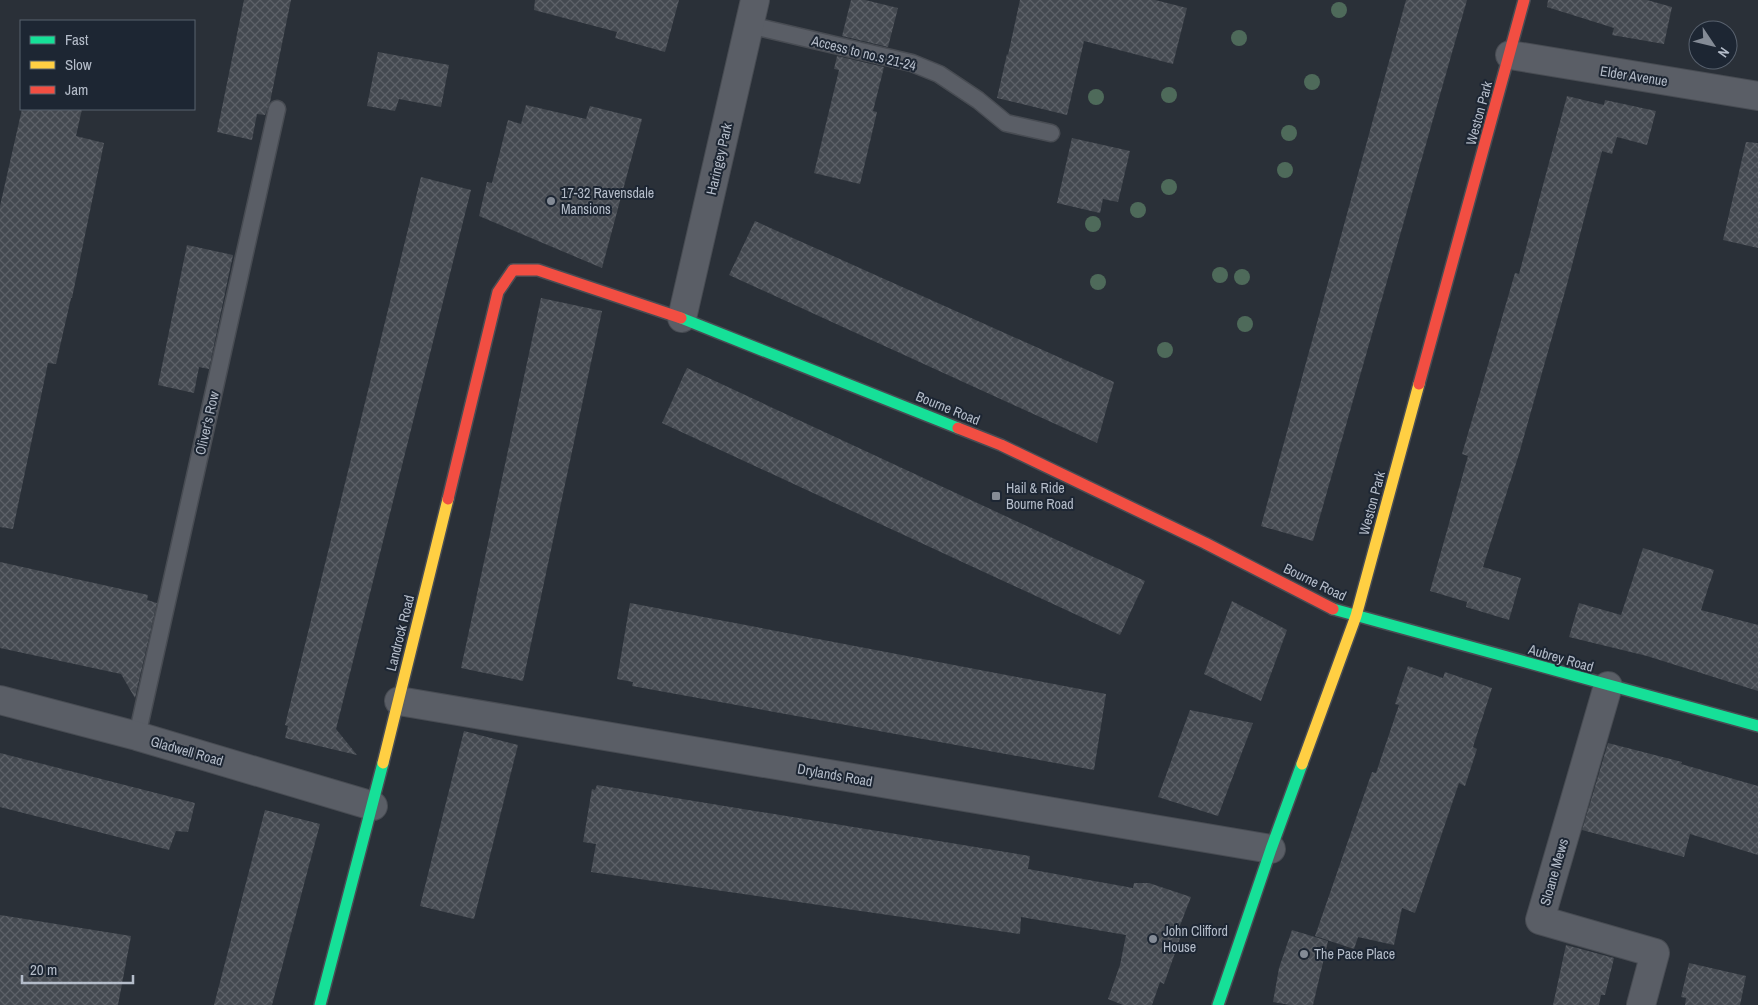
<svg xmlns="http://www.w3.org/2000/svg" width="1758" height="1005" viewBox="0 0 1758 1005" font-family="'Archivo Narrow',sans-serif">
	<defs>
		<pattern id="building-cross-hatch" width="8" height="8" patternUnits="userSpaceOnUse" patternTransform="scale(1.25)"><rect width="8" height="8" fill="#444950"/><path d="M0 0l8 8M0 8l8-8" fill="none" stroke="#5d6168"/></pattern>
	</defs>
	<rect width="100%" height="100%" fill="#2a3038"/>
	<g fill="url(#building-cross-hatch)">
		<path d="M 244,0 L 291,0 L 270,102 L 265,115 L 257,114 L 252,140 L 217,132 Z"/>
		<path d="M 535,0 L 679,0 L 665,52 L 615,38 L 617,32 L 534,10 Z"/>
		<path d="M 851,0 L 865,0 L 898,8 L 888,47 L 842,36 Z"/>
		<path d="M 1020,0 L 1155,0 L 1187,8 L 1173,64 L 1084,41 L 1067,115 L 997,98 L 1007,54 L 1008,55 Z"/>
		<path d="M 1406,0 L 1467,0 L 1313,541 L 1261,526 Z"/>
		<path d="M 1548,0 L 1647,0 L 1672,7 L 1664,44 L 1612,35 L 1614,28 L 1547,7 Z"/>
		<path d="M 378,52 L 449,65 L 441,107 L 399,99 L 395,111 L 367,106 Z"/>
		<path d="M 837,56 L 884,67 L 873,111 L 877,112 L 860,184 L 814,173 L 839,70 L 834,69 Z"/>
		<path d="M 1567,96 L 1604,105 L 1605,100 L 1656,111 L 1647,145 L 1617,137 L 1612,154 L 1602,151 L 1566,288 L 1519,454 L 1483,567 L 1521,578 L 1509,620 L 1466,607 L 1467,602 L 1430,591 L 1468,456 L 1462,454 L 1515,273 L 1519,274 Z"/>
		<path d="M 526,105 L 586,119 L 590,106 L 642,119 L 602,268 L 479,216 L 487,182 L 492,183 L 508,120 L 521,124 Z"/>
		<path d="M 22,109 L 82,109 L 76,136 L 104,143 L 72,298 L 71,298 L 56,364 L 48,363 L 13,529 L 0,527 L 0,206 Z"/>
		<path d="M 1072,138 L 1130,151 L 1118,202 L 1103,199 L 1100,213 L 1057,203 Z"/>
		<path d="M 1746,142 L 1758,143 L 1758,248 L 1723,240 Z"/>
		<path d="M 421,177 L 471,190 L 336,729 L 357,755 L 285,738 L 288,726 L 285,725 Z"/>
		<path d="M 755,221 L 1114,382 L 1097,443 L 729,275 Z"/>
		<path d="M 187,245 L 233,255 L 209,369 L 199,367 L 194,393 L 158,385 Z"/>
		<path d="M 541,298 L 602,311 L 523,681 L 461,668 Z"/>
		<path d="M 687,368 L 1145,581 L 1120,635 L 662,423 Z"/>
		<path d="M 1643,548 L 1714,570 L 1701,610 L 1758,625 L 1758,691 L 1647,656 L 1569,637 L 1579,603 L 1621,615 Z"/>
		<path d="M 0,562 L 148,595 L 147,600 L 157,603 L 135,698 L 121,674 L 0,648 Z"/>
		<path d="M 1232,601 L 1287,630 L 1261,701 L 1204,674 Z"/>
		<path d="M 630,603 L 1106,694 L 1094,770 L 632,686 L 633,682 L 617,679 Z"/>
		<path d="M 1408,666 L 1443,678 L 1445,672 L 1492,688 L 1473,747 L 1477,749 L 1465,786 L 1459,783 L 1415,913 L 1402,908 L 1394,945 L 1358,937 L 1354,949 L 1315,936 L 1372,772 L 1376,773 L 1399,705 L 1395,704 Z"/>
		<path d="M 1190,710 L 1253,723 L 1218,816 L 1158,797 Z"/>
		<path d="M 464,731 L 518,745 L 474,919 L 420,906 Z"/>
		<path d="M 1608,743 L 1682,762 L 1681,764 L 1758,786 L 1758,855 L 1690,834 L 1684,857 L 1582,830 Z"/>
		<path d="M 0,753 L 195,803 L 188,832 L 176,831 L 169,850 L 0,807 Z"/>
		<path d="M 597,785 L 1030,856 L 1028,869 L 1133,888 L 1134,883 L 1149,883 L 1191,897 L 1179,928 L 1183,929 L 1175,953 L 1164,984 L 1160,982 L 1152,1005 L 1123,1005 L 1108,999 L 1120,965 L 1126,935 L 1021,917 L 1020,934 L 591,872 L 596,844 L 583,842 L 592,789 L 595,790 Z"/>
		<path d="M 265,810 L 320,824 L 272,1005 L 214,1005 Z"/>
		<path d="M 0,915 L 131,936 L 118,1005 L 0,1005 Z"/>
		<path d="M 1292,930 L 1328,941 L 1313,1005 L 1290,1005 L 1273,1002 L 1279,968 Z"/>
		<path d="M 1566,945 L 1614,958 L 1605,995 L 1601,995 L 1599,1005 L 1553,1005 Z"/>
		<path d="M 1689,963 L 1746,976 L 1740,1005 L 1685,1005 L 1686,998 L 1681,997 Z"/>
	</g>
	<g fill="none" stroke-linecap="round" stroke-linejoin="round">
		<defs>
			<g id="lane">
				<path d="M 749,25 L 912,63 L 939,74 L 978,100 L 1006,123 L 1051,133"/>
				<path d="M 137,736 L 277,109"/>
			</g>
			<g id="street">
				<path d="M 1510,55 L 1758,96"/>
				<path d="M 682,318 L 755,0"/>
				<path d="M 1608,686 L 1540,920 L 1655,953 L 1641,1005"/>
				<path d="M 0,700 L 137,736 L 373,806"/>
				<path d="M 399,701 L 1271,849"/>
			</g>
			<g id="fast">
				<path d="M 681,318 L 958,428"/>
				<path d="M 1333,609 L 1758,726"/>
				<path d="M 320,1005 L 383,763"/>
				<path d="M 1218,1005 L 1271,849 L 1302,764"/>
			</g>
			<g id="slow">
				<path d="M 383,763 L 448,499"/>
				<path d="M 1302,764 L 1356,616 L 1419,384"/>
			</g>
			<g id="jam">
				<path d="M 1419,384 L 1524,0"/>
				<path d="M 958,428 L 1001,445 L 1205,543 L 1333,609"/>
				<path d="M 448,499 L 498,292 L 513,270 L 538,270 L 681,318"/>
			</g>
		</defs>
		<use href="#lane" stroke="#484c53" stroke-width="19"/>
		<use href="#street" stroke="#484c53" stroke-width="30"/>
		<use href="#fast" stroke="#484c53" stroke-width="14"/>
		<use href="#slow" stroke="#484c53" stroke-width="14"/>
		<use href="#jam" stroke="#484c53" stroke-width="14"/>
		<use href="#lane" stroke="#5a5e66" stroke-width="16"/>
		<use href="#street" stroke="#5a5e66" stroke-width="28"/>
		<use href="#fast" stroke="#16e098" stroke-width="11"/>
		<use href="#slow" stroke="#ffcf43" stroke-width="11"/>
		<use href="#jam" stroke="#f24e42" stroke-width="11"/>
	</g>
	<g fill="#4e6a5a">
		<circle cx="1339" cy="10" r="8"/>
		<circle cx="1239" cy="38" r="8"/>
		<circle cx="1312" cy="82" r="8"/>
		<circle cx="1169" cy="95" r="8"/>
		<circle cx="1096" cy="97" r="8"/>
		<circle cx="1289" cy="133" r="8"/>
		<circle cx="1285" cy="170" r="8"/>
		<circle cx="1169" cy="187" r="8"/>
		<circle cx="1138" cy="210" r="8"/>
		<circle cx="1093" cy="224" r="8"/>
		<circle cx="1220" cy="275" r="8"/>
		<circle cx="1242" cy="277" r="8"/>
		<circle cx="1098" cy="282" r="8"/>
		<circle cx="1245" cy="324" r="8"/>
		<circle cx="1165" cy="350" r="8"/>
	</g>
	<g fill="#848b96" stroke="#1d2633" stroke-width="2">
		<circle cx="551" cy="201" r="5"/>
		<rect x="991" y="491" width="10" height="10" rx="2.5"/>
		<circle cx="1153" cy="939" r="5"/>
		<circle cx="1304" cy="954" r="5"/>
	</g>
	<g text-anchor="middle" dominant-baseline="central" stroke-width="4" stroke-linejoin="round" paint-order="stroke">
		<g font-size="14" fill="#b4bcc9" stroke="#1d2633">
			<text transform="translate(864 53) rotate(14)">Access to no.s 21-24</text>
			<text transform="translate(1634 76) rotate(9)">Elder Avenue</text>
			<text transform="translate(1479 113) rotate(-75)">Weston Park</text>
			<text transform="translate(719 159) rotate(-77)">Haringey Park</text>
			<text transform="translate(948 408) rotate(22)">Bourne Road</text>
			<text transform="translate(207 423) rotate(-77)">Oliver's Row</text>
			<text transform="translate(1372 503) rotate(-75)">Weston Park</text>
			<text transform="translate(1315 582) rotate(26)">Bourne Road</text>
			<text transform="translate(400 633) rotate(-76)">Landrock Road</text>
			<text transform="translate(1561 658) rotate(16)">Aubrey Road</text>
			<text transform="translate(187 751) rotate(16)">Gladwell Road</text>
			<text transform="translate(835 775) rotate(10)">Drylands Road</text>
			<text transform="translate(1554 872) rotate(-74)">Sloane Mews</text>
		</g>
		<g font-size="14" fill="#b4bcc9" stroke="#1d2633" text-anchor="start">
			<text x="561" y="193">17-32 Ravensdale<tspan x="561" dy="16">Mansions</tspan></text>
			<text x="1006" y="488">Hail &amp; Ride<tspan x="1006" dy="16">Bourne Road</tspan></text>
			<text x="1163" y="931">John Clifford<tspan x="1163" dy="16">House</tspan></text>
			<text x="1314" y="954">The Pace Place</text>
		</g>
	</g>
	<rect x="20" y="20" width="175" height="90" fill="#1d2633" stroke="#59626f"/>
	<rect x="30" y="36" width="25" height="8" fill="#16e098" stroke="#59626f"/>
	<text x="65" y="45" font-size="15" fill="#b4bcc9">Fast</text>
	<rect x="30" y="61" width="25" height="8" fill="#ffcf43" stroke="#59626f"/>
	<text x="65" y="70" font-size="15" fill="#b4bcc9">Slow</text>
	<rect x="30" y="86" width="25" height="8" fill="#f24e42" stroke="#59626f"/>
	<text x="65" y="95" font-size="15" fill="#b4bcc9">Jam</text>
	<g transform="translate(1713 45) rotate(125)"><circle r="24" fill="#1d2633" stroke="#59626f"/>
	<path d="M0-4L9 19L0 12L-9 19Z" fill="#848b96"/>
	<text y="-8" font-size="14" font-weight="bold" text-anchor="middle" fill="#b4bcc9">N</text>
	</g>
	<path d="M22 975v8h111v-8" fill="none" stroke="#b4bcc9" stroke-width="2.5"/>
	<text x="30" y="975" font-size="15" fill="#b4bcc9" stroke="#1d2633" stroke-width="4" paint-order="stroke">20 m</text>
</svg>
